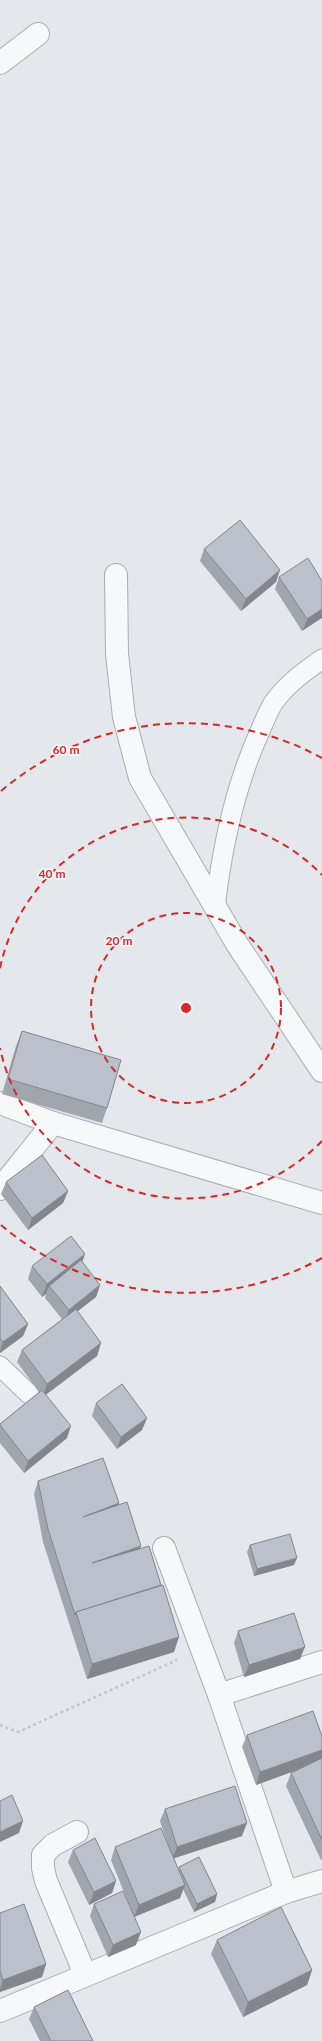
<svg xmlns="http://www.w3.org/2000/svg" width="322" height="2041" viewBox="0 0 322 2041" font-family="Lato,sans-serif">
	<rect width="100%" height="100%" fill="#e4e7ec"/>
	<g fill="none" stroke-linecap="round" stroke-linejoin="round">
		<defs>
			<g id="service">
				<path d="M 215,908 C 222,847 235,785 261,729 C 265,720 269,709 274,702 C 287,684 305,671 322,659"/>
				<path d="M 0,1366 L 29,1394"/>
			</g>
			<g id="minor">
				<path d="M 0,63 L 38,34"/>
				<path d="M 116,575 L 117,654 L 124,717 L 140,778 L 237,944 L 322,1071"/>
				<path d="M 0,1103 L 53,1123 L 322,1203"/>
				<path d="M 0,1189 L 53,1123"/>
				<path d="M 164,1548 L 219,1695 L 286,1892"/>
				<path d="M 219,1695 L 322,1662"/>
				<path d="M 77,1832 L 53,1845 L 43,1855 L 43,1868 L 46,1881 L 85,1974"/>
				<path d="M 0,2011 L 286,1892 L 322,1881"/>
			</g>
		</defs>
		<use href="#service" stroke="#a9aeb7" stroke-width="21"/>
		<use href="#minor" stroke="#a9aeb7" stroke-width="24"/>
		<path stroke="#c2c5cb" stroke-width="2.5" stroke-dasharray="3 3" stroke-linecap="butt" d="M 0,1725 L 18,1732 L 177,1660"/>
		<use href="#service" stroke="#f7f8fa" stroke-width="19"/>
		<use href="#minor" stroke="#f7f8fa" stroke-width="22"/>
	</g>
	<g fill="#a1a5ae">
		<path d="M 204,549 L 276,582 L 241,611 L 200,561 Z"/>
		<path d="M 279,577 L 322,581 L 302,631 L 275,589 Z"/>
		<path d="M 22,1031 L 107,1108 L 102,1123 L 2,1094 L 16,1046 Z"/>
		<path d="M 6,1182 L 68,1191 L 63,1203 L 28,1230 L 1,1194 Z"/>
		<path d="M 82,1262 L 100,1285 L 96,1297 L 77,1311 L 101,1343 L 97,1356 L 46,1394 L 67,1438 L 24,1473 L 0,1443 L 0,1424 L 39,1392 L 17,1362 L 22,1350 L 62,1319 L 45,1298 L 46,1294 L 42,1297 L 28,1279 L 32,1266 Z"/>
		<path d="M 0,1286 L 28,1324 L 23,1336 L 0,1353 Z"/>
		<path d="M 96,1403 L 147,1418 L 142,1430 L 117,1449 L 92,1416 Z"/>
		<path d="M 38,1481 L 119,1503 L 119,1505 L 140,1548 L 161,1585 L 174,1652 L 87,1679 L 43,1542 L 34,1494 Z"/>
		<path d="M 250,1545 L 294,1565 L 254,1576 L 247,1552 Z"/>
		<path d="M 238,1631 L 300,1659 L 244,1677 L 234,1643 Z"/>
		<path d="M 247,1735 L 322,1736 L 322,1859 L 321,1860 L 286,1786 L 291,1773 L 302,1768 L 256,1785 L 242,1747 Z"/>
		<path d="M 165,1809 L 242,1836 L 174,1858 L 178,1870 L 179,1867 L 217,1894 L 215,1902 L 194,1912 L 183,1889 L 180,1898 L 134,1917 L 111,1860 L 115,1847 L 168,1845 L 160,1821 Z"/>
		<path d="M 73,1850 L 116,1881 L 112,1893 L 89,1905 L 68,1862 Z"/>
		<path d="M 94,1904 L 136,1945 L 108,1957 L 90,1916 Z"/>
		<path d="M 0,1913 L 46,1964 L 42,1977 L 0,1992 Z"/>
		<path d="M 217,1940 L 312,1970 L 307,1985 L 243,2017 L 211,1954 Z"/>
		<path d="M 34,2007 L 93,2041 L 40,2041 L 29,2019 Z"/>
	</g>
	<g fill="#83868d">
		<path d="M 280,570 L 276,582 L 241,611 L 246,599 Z"/>
		<path d="M 322,609 L 322,618 L 302,631 L 307,619 Z"/>
		<path d="M 68,1191 L 63,1203 L 28,1230 L 32,1218 Z"/>
		<path d="M 85,1254 L 81,1266 L 49,1286 L 46,1294 L 42,1297 L 47,1284 Z"/>
		<path d="M 100,1285 L 96,1297 L 64,1322 L 69,1310 Z"/>
		<path d="M 28,1324 L 23,1336 L 0,1353 L 0,1351 L 3,1342 Z"/>
		<path d="M 101,1343 L 97,1356 L 43,1397 L 47,1384 Z"/>
		<path d="M 147,1418 L 142,1430 L 117,1449 L 121,1437 Z"/>
		<path d="M 71,1426 L 67,1438 L 24,1473 L 28,1461 Z"/>
		<path d="M 119,1503 L 115,1516 L 83,1517 Z"/>
		<path d="M 141,1546 L 137,1558 L 92,1563 Z"/>
		<path d="M 297,1558 L 294,1565 L 254,1576 L 257,1569 Z"/>
		<path d="M 179,1637 L 174,1652 L 87,1679 L 92,1664 Z"/>
		<path d="M 305,1647 L 300,1659 L 244,1677 L 249,1665 Z"/>
		<path d="M 322,1750 L 322,1761 L 256,1785 L 260,1772 Z"/>
		<path d="M 23,1821 L 19,1833 L 0,1842 L 0,1832 Z"/>
		<path d="M 247,1823 L 242,1836 L 172,1859 L 177,1847 Z"/>
		<path d="M 116,1881 L 112,1893 L 89,1905 L 94,1892 Z"/>
		<path d="M 185,1885 L 180,1898 L 134,1917 L 139,1905 Z"/>
		<path d="M 217,1894 L 215,1902 L 194,1912 L 197,1904 Z"/>
		<path d="M 141,1932 L 136,1945 L 108,1957 L 113,1945 Z"/>
		<path d="M 46,1964 L 42,1977 L 0,1992 L 0,1989 L 3,1980 Z"/>
		<path d="M 312,1970 L 307,1985 L 243,2017 L 248,2002 Z"/>
	</g>
	<g fill="#bbc0ca" stroke="#83868d">
		<path d="M 240,520 L 280,570 L 246,599 L 204,549 Z"/>
		<path d="M 308,558 L 322,581 L 322,609 L 307,619 L 279,577 Z"/>
		<path d="M 22,1031 L 121,1060 L 107,1108 L 8,1079 Z"/>
		<path d="M 42,1155 L 68,1191 L 32,1218 L 6,1182 Z"/>
		<path d="M 71,1236 L 85,1254 L 47,1284 L 32,1266 Z"/>
		<path d="M 81,1260 L 100,1285 L 69,1310 L 49,1286 Z"/>
		<path d="M 0,1286 L 28,1324 L 3,1342 L 0,1338 Z"/>
		<path d="M 76,1309 L 101,1343 L 47,1384 L 22,1350 Z"/>
		<path d="M 122,1384 L 147,1418 L 121,1437 L 96,1403 Z"/>
		<path d="M 42,1390 L 71,1426 L 28,1461 L 0,1425 L 0,1424 Z"/>
		<path d="M 103,1458 L 119,1503 L 83,1517 L 127,1502 L 141,1546 L 92,1563 L 149,1546 L 161,1585 L 76,1612 L 75,1615 L 48,1529 L 38,1481 Z"/>
		<path d="M 290,1534 L 297,1558 L 257,1569 L 250,1545 Z"/>
		<path d="M 163,1585 L 179,1637 L 92,1664 L 76,1612 Z"/>
		<path d="M 294,1613 L 305,1647 L 249,1665 L 238,1631 Z"/>
		<path d="M 313,1711 L 322,1736 L 322,1750 L 260,1772 L 247,1735 Z"/>
		<path d="M 322,1758 L 322,1840 L 291,1773 Z"/>
		<path d="M 235,1786 L 247,1823 L 177,1847 L 165,1809 Z"/>
		<path d="M 12,1795 L 23,1821 L 0,1832 L 0,1801 Z"/>
		<path d="M 161,1828 L 185,1885 L 139,1905 L 115,1847 Z"/>
		<path d="M 95,1838 L 116,1881 L 94,1892 L 73,1850 Z"/>
		<path d="M 199,1857 L 217,1894 L 197,1904 L 179,1867 Z"/>
		<path d="M 123,1891 L 141,1932 L 113,1945 L 94,1904 Z"/>
		<path d="M 24,1904 L 46,1964 L 3,1980 L 0,1971 L 0,1913 Z"/>
		<path d="M 281,1907 L 312,1970 L 248,2002 L 217,1940 Z"/>
		<path d="M 68,1990 L 93,2041 L 51,2041 L 34,2007 Z"/>
	</g>
	<g fill="none" stroke="#d62828" stroke-width="2" stroke-dasharray="7 5">
		<circle cx="186" cy="1008" r="95"/>
		<path d="M322 1141A190 190 0 0 1 0 1048M0 968A190 190 0 0 1 322 875"/>
		<path d="M322 1258A285 285 0 0 1 1 1225M1 791A285 285 0 0 1 322 758"/>
	</g>
	<circle cx="186" cy="1008" r="6" fill="#d62828" stroke="#f4f6f9" stroke-width="2"/>
	<g font-size="12" text-anchor="middle" font-weight="bold" fill="#d62828" stroke="#f4f6f9" stroke-width="3.5" stroke-linejoin="round" paint-order="stroke">
		<text x="66" y="754">60 m</text>
		<text x="52" y="878">40 m</text>
		<text x="119" y="945">20 m</text>
	</g>
</svg>
